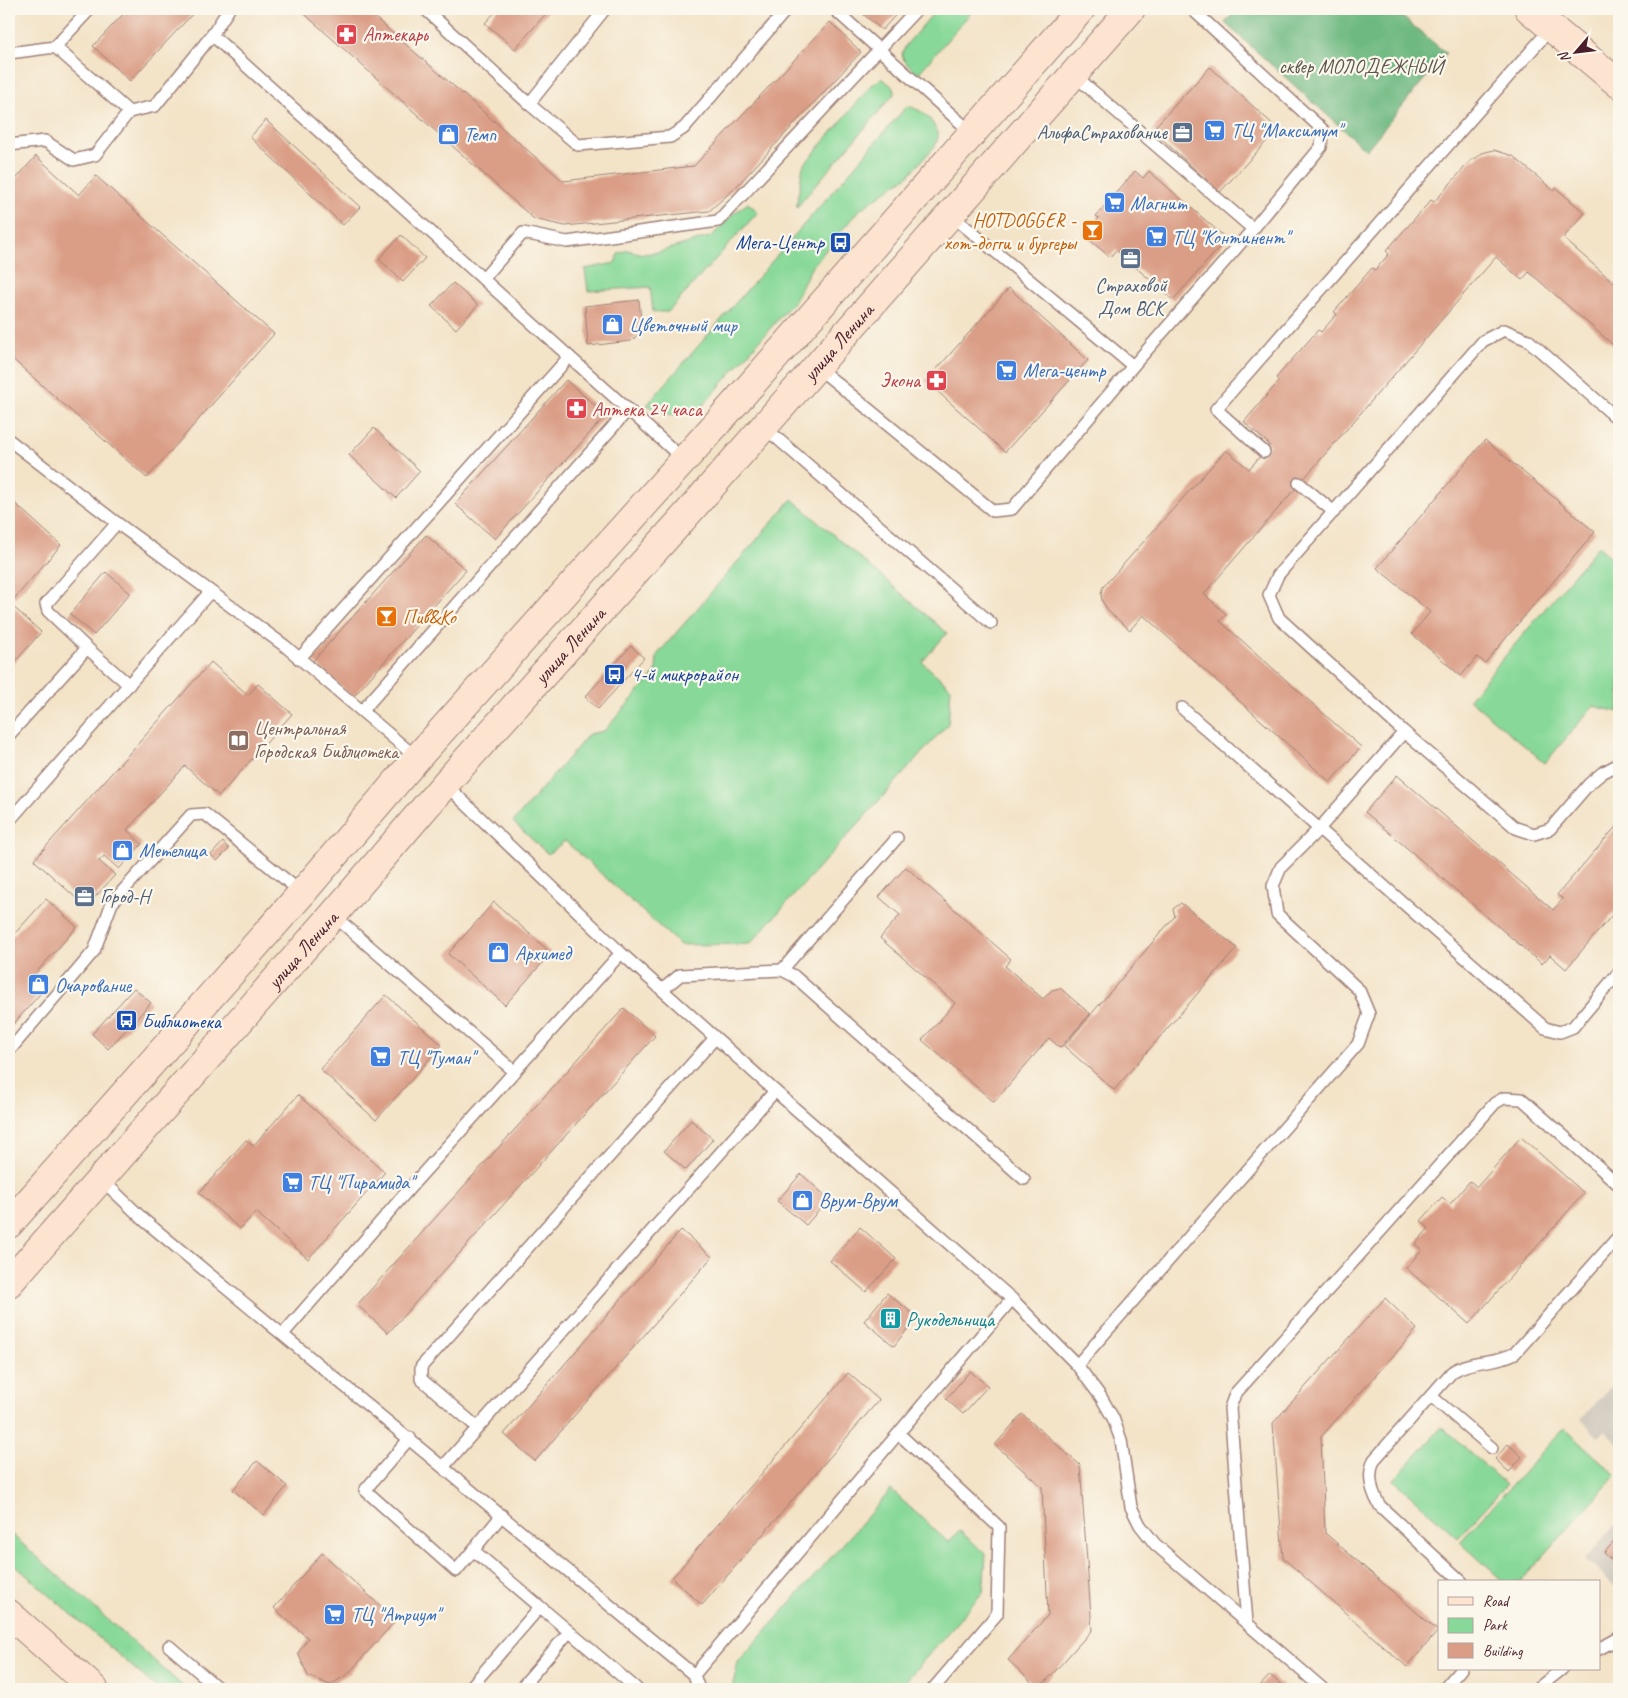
<svg xmlns="http://www.w3.org/2000/svg" width="1628" height="1698" viewBox="0 0 1628 1698" font-family="Caveat,sans-serif">
	<rect width="100%" height="100%" fill="#fbf7ec"/>
	<filter id="ink" filterUnits="userSpaceOnUse"><feTurbulence type="fractalNoise" baseFrequency=".02" numOctaves="2"/><feDisplacementMap in="SourceGraphic" scale="10" xChannelSelector="R" yChannelSelector="G"/><feConvolveMatrix kernelMatrix="1 2 1 2 8 2 1 2 1" color-interpolation-filters="sRGB"/></filter>
	<filter id="wash" filterUnits="userSpaceOnUse"><feTurbulence type="fractalNoise" baseFrequency=".0096" numOctaves="4" result="noise"/><feDisplacementMap in="SourceGraphic" scale="20" xChannelSelector="R" yChannelSelector="G"/><feGaussianBlur stdDeviation="1.12" result="paint"/><feColorMatrix in="noise" values="0 0 0 0 0 0 0 0 0 0 0 0 0 0 0 0 0 1.4 0 .05"/><feComposite in="paint" operator="in"/></filter>
	<g filter="url(#wash)">
		<rect width="100%" height="100%" fill="#f3e3c7"/>
		<g fill="#cbc3b8">
			<path d="M 1619,1378 L 1619,1444 L 1605,1431 L 1598,1437 L 1581,1419 Z"/>
			<path d="M 1619,1521 L 1619,1590 L 1585,1559 Z"/>
		</g>
		<g fill="#88d999" stroke="#697c62">
			<path d="M 937,9 L 974,9 L 917,75 L 904,60 L 902,54 L 906,45 Z"/>
			<path d="M 882,78 L 894,88 L 894,94 L 796,208 L 803,166 L 873,84 Z"/>
			<path d="M 907,106 C 923,109 936,122 938,138 L 935,146 L 909,175 L 858,211 L 811,268 L 794,301 L 700,409 L 677,415 L 660,413 L 647,405 Z"/>
			<path d="M 748,203 L 758,212 L 668,312 L 653,312 L 650,287 L 588,291 L 585,269 L 615,263 L 618,254 L 627,250 L 643,254 L 659,252 L 712,236 L 733,214 Z"/>
			<path d="M 792,499 L 947,633 L 922,662 L 951,688 L 948,724 L 750,944 L 680,945 L 565,841 L 548,854 L 513,822 L 589,734 L 604,731 L 656,672 L 657,655 Z"/>
			<path d="M 1598,546 L 1619,564 L 1619,712 L 1593,706 L 1545,763 L 1469,699 Z"/>
			<path d="M 1442,1427 L 1506,1485 L 1458,1538 L 1394,1480 Z"/>
			<path d="M 1564,1428 L 1616,1475 L 1520,1582 L 1504,1582 L 1460,1542 Z"/>
			<path d="M 891,1490 L 948,1542 L 960,1531 L 986,1554 L 983,1592 L 899,1689 L 732,1689 L 738,1662 Z"/>
			<path d="M 9,1532 L 186,1689 L 158,1689 L 9,1560 Z"/>
		</g>
		<path fill="#6eb981" stroke="#5c6c56" d="M 1237,9 L 1393,9 L 1446,53 L 1366,150 L 1225,23 Z"/>
		<g id="blocks">
			<g fill="#da9d85">
				<path d="M 128,9 L 197,9 L 130,81 L 93,46 Z"/>
				<path d="M 299,9 L 365,9 L 563,181 L 694,166 L 830,22 L 861,52 L 734,189 L 709,211 L 565,226 L 534,219 Z"/>
				<path d="M 498,9 L 550,9 L 515,49 L 485,23 Z"/>
				<path d="M 857,9 L 901,9 L 882,30 Z"/>
				<path d="M 1210,67 L 1278,129 L 1220,192 L 1152,130 Z"/>
				<path d="M 266,120 L 360,207 L 343,225 L 250,137 Z"/>
				<path d="M 1494,150 L 1513,156 L 1554,191 L 1556,188 L 1585,213 L 1563,238 L 1619,287 L 1619,350 L 1529,272 L 1522,280 L 1496,257 L 1204,594 L 1226,614 L 1220,621 L 1361,747 L 1330,782 L 1143,615 L 1130,630 L 1109,612 L 1102,601 L 1101,593 L 1103,587 L 1226,450 L 1249,469 L 1270,445 L 1244,422 L 1279,381 L 1276,378 L 1318,330 L 1321,332 L 1337,314 L 1334,312 L 1372,268 L 1375,270 L 1389,254 L 1386,251 L 1431,200 L 1434,202 L 1473,158 L 1475,159 L 1482,153 Z"/>
				<path d="M 36,156 L 79,195 L 96,176 L 274,334 L 147,478 L 9,356 L 9,187 Z"/>
				<path d="M 1135,171 L 1143,178 L 1149,171 L 1227,239 L 1173,300 L 1116,250 L 1110,257 L 1084,235 L 1099,218 L 1096,216 Z"/>
				<path d="M 401,235 L 425,258 L 403,282 L 379,259 Z"/>
				<path d="M 453,283 L 478,305 L 456,329 L 431,306 Z"/>
				<path d="M 1009,288 L 1088,360 L 1005,452 L 926,381 Z"/>
				<path d="M 639,300 L 642,331 L 631,341 L 588,346 L 585,306 Z"/>
				<path d="M 566,380 L 606,415 L 495,539 L 455,504 Z"/>
				<path d="M 374,428 L 420,471 L 396,498 L 349,455 Z"/>
				<path d="M 1485,440 L 1595,532 L 1485,663 L 1477,657 L 1461,676 L 1412,634 L 1430,612 L 1377,568 Z"/>
				<path d="M 9,498 L 61,545 L 15,598 L 9,593 Z"/>
				<path d="M 426,535 L 466,570 L 353,697 L 313,661 Z"/>
				<path d="M 106,572 L 130,593 L 94,635 L 70,614 Z"/>
				<path d="M 9,603 L 41,632 L 9,669 Z"/>
				<path d="M 631,646 L 644,658 L 598,709 L 585,697 Z"/>
				<path d="M 211,662 L 248,695 L 258,684 L 292,714 L 219,796 L 185,766 L 127,830 L 142,844 L 119,869 L 104,856 L 99,861 L 115,875 L 86,907 L 34,860 Z"/>
				<path d="M 1397,775 L 1553,910 L 1563,899 L 1557,895 L 1619,823 L 1619,907 L 1566,969 L 1550,955 L 1542,964 L 1365,812 Z"/>
				<path d="M 223,842 L 229,849 L 217,861 L 211,855 Z"/>
				<path d="M 906,867 L 1011,959 L 1005,966 L 1043,999 L 1052,990 L 1060,988 L 1090,1014 L 1060,1048 L 1049,1038 L 994,1102 L 922,1040 L 955,1003 L 880,938 L 900,915 L 879,897 Z"/>
				<path d="M 46,899 L 77,927 L 34,975 L 47,986 L 9,1029 L 9,940 Z"/>
				<path d="M 494,902 L 551,953 L 505,1005 L 448,954 Z"/>
				<path d="M 1181,903 L 1237,948 L 1114,1090 L 1064,1046 L 1175,916 L 1173,909 Z"/>
				<path d="M 134,988 L 151,1003 L 108,1049 L 92,1034 Z"/>
				<path d="M 386,995 L 442,1045 L 376,1120 L 320,1069 Z"/>
				<path d="M 624,1008 L 655,1036 L 388,1333 L 357,1305 Z"/>
				<path d="M 298,1095 L 385,1172 L 308,1259 L 256,1212 L 240,1229 L 199,1193 L 246,1140 L 253,1146 Z"/>
				<path d="M 691,1120 L 713,1139 L 686,1170 L 664,1151 Z"/>
				<path d="M 1521,1137 L 1584,1193 L 1469,1324 L 1406,1268 L 1422,1250 L 1415,1244 L 1429,1228 L 1421,1221 L 1442,1197 L 1450,1204 L 1470,1181 L 1477,1187 Z"/>
				<path d="M 801,1174 L 829,1199 L 806,1225 L 777,1201 Z"/>
				<path d="M 860,1227 L 896,1259 L 866,1292 L 830,1261 Z"/>
				<path d="M 681,1230 L 712,1257 L 535,1461 L 504,1434 Z"/>
				<path d="M 887,1293 L 917,1317 L 894,1346 L 864,1321 Z"/>
				<path d="M 1385,1298 L 1417,1329 L 1321,1437 L 1325,1533 L 1438,1631 L 1407,1667 L 1283,1558 L 1273,1423 Z"/>
				<path d="M 970,1371 L 988,1386 L 963,1414 L 946,1399 Z"/>
				<path d="M 848,1373 L 879,1400 L 702,1605 L 672,1578 Z"/>
				<path d="M 1022,1414 L 1080,1465 L 1092,1630 L 1039,1689 L 1008,1660 L 1048,1615 L 1042,1487 L 995,1445 Z"/>
				<path d="M 1508,1444 L 1522,1457 L 1509,1472 L 1495,1459 Z"/>
				<path d="M 257,1461 L 287,1486 L 264,1515 L 233,1490 Z"/>
				<path d="M 1619,1536 L 1619,1567 L 1604,1553 Z"/>
				<path d="M 322,1553 L 396,1620 L 348,1674 L 330,1685 L 308,1676 L 298,1653 L 308,1638 L 274,1608 Z"/>
				<path d="M 1270,1675 L 1286,1689 L 1257,1689 Z"/>
				<path d="M 1031,1683 L 1038,1689 L 1026,1689 Z"/>
			</g>
		</g>
	</g>
	<g filter="url(#ink)">
		<use href="#blocks" fill-opacity="0" stroke="#9e8179" stroke-width="1"/>
		<g fill="none" stroke-linecap="round" stroke-linejoin="round">
			<defs>
				<g id="service">
					<path d="M 425,9 L 529,104 L 578,145 L 670,137 L 684,128 L 787,9"/>
					<path d="M 834,9 L 972,133"/>
					<path d="M 212,35 L 683,459"/>
					<path d="M 55,47 L 129,112 L 155,106 L 212,35 L 229,9"/>
					<path d="M 9,53 L 55,47 L 90,9"/>
					<path d="M 1074,75 L 1253,229"/>
					<path d="M 529,104 L 605,9"/>
					<path d="M 9,145 L 45,141 L 74,160 L 95,155 L 129,112"/>
					<path d="M 483,279 L 523,233 L 567,242 L 718,221 L 917,9"/>
					<path d="M 1133,366 L 1253,229 L 1321,147 L 1323,130 L 1192,9"/>
					<path d="M 817,367 L 993,511 L 1012,509 L 1133,366 L 950,214"/>
					<path d="M 1619,420 L 1528,340 L 1504,330 L 1483,341 L 1278,575 L 1269,595 L 1279,618 L 1404,732 L 1516,828 L 1534,834 L 1550,829 L 1589,784 L 1602,773 L 1619,764"/>
					<path d="M 764,427 L 991,623"/>
					<path d="M 9,440 L 117,523 L 285,646 L 417,758"/>
					<path d="M 1264,452 L 1216,409 L 1552,27"/>
					<path d="M 1299,483 L 1334,512"/>
					<path d="M 87,648 L 48,611 L 46,604 L 117,523"/>
					<path d="M 299,659 L 569,357"/>
					<path d="M 1182,708 L 1545,1028 L 1560,1032 L 1573,1027 L 1619,972"/>
					<path d="M 362,711 L 627,411"/>
					<path d="M 9,735 L 87,648 L 129,685"/>
					<path d="M 445,784 L 621,953 L 775,1091 L 1012,1299 L 1077,1365 L 1101,1397 L 1113,1418 L 1121,1440 L 1131,1507 L 1140,1525 L 1155,1544 L 1323,1689"/>
					<path d="M 9,821 L 210,592"/>
					<path d="M 333,915 L 515,1072"/>
					<path d="M 782,970 L 897,838"/>
					<path d="M 662,990 L 680,975 L 782,970 L 794,976 L 1024,1179"/>
					<path d="M 9,1051 L 94,951 L 112,903 L 191,815 L 205,814 L 302,893"/>
					<path d="M 101,1179 L 145,1221 L 694,1675 L 699,1689"/>
					<path d="M 283,1334 L 416,1181 L 621,953"/>
					<path d="M 1077,1365 L 1358,1044 L 1369,1014 L 1359,990 L 1277,914 L 1273,886 L 1281,867 L 1319,829 L 1404,732"/>
					<path d="M 1431,1396 L 1492,1448"/>
					<path d="M 477,1427 L 421,1379 L 421,1367 L 715,1038"/>
					<path d="M 899,1434 L 999,1527 L 997,1614 L 933,1689"/>
					<path d="M 410,1438 L 365,1490 L 456,1571 L 502,1515"/>
					<path d="M 444,1466 L 775,1091"/>
					<path d="M 473,1550 L 637,1689"/>
					<path d="M 1462,1582 L 1380,1506 C 1371,1491 1367,1476 1374,1460 L 1452,1372 C 1471,1359 1496,1364 1515,1353 L 1619,1236"/>
					<path d="M 1247,1623 L 1230,1408 L 1235,1394 L 1495,1103 L 1504,1098 L 1522,1099 L 1619,1185"/>
					<path d="M 169,1646 L 219,1689"/>
					<path d="M 1599,1649 L 1619,1638"/>
					<path d="M 694,1675 L 1012,1299"/>
					<path d="M 469,1689 L 540,1607"/>
					<path d="M 520,1689 L 569,1632"/>
					<path d="M 1444,1689 L 1461,1669"/>
					<path d="M 1537,1689 L 1562,1669"/>
				</g>
				<g id="secondary">
					<path d="M 1529,9 L 1619,84"/>
					<path d="M 9,1224 L 302,893 L 417,758 L 736,402 L 1081,9"/>
					<path id="s1" d="M 9,1283 L 333,915 L 445,784 L 680,522 L 1131,9"/>
					<path d="M 9,1614 L 94,1689"/>
				</g>
			</defs>
			<use href="#service" stroke="#9e8179" stroke-width="14"/>
			<use href="#secondary" stroke="#9e8179" stroke-width="30"/>
			<use href="#service" stroke="#fff" stroke-width="11"/>
			<use href="#secondary" stroke="#fde4d1" stroke-width="28"/>
		</g>
	</g>
	<defs>
		<symbol id="pharmacy-square" viewBox="-11 -11 22 22"><rect x="-9" y="-9" width="18" height="18" rx="4" fill="#e0444e" stroke="#fbf7ec"/><path d="M-2-6h4v4h4v4h-4v4h-4v-4h-4v-4h4Z" fill="#fff"/></symbol>
		<symbol id="supermarket-square" viewBox="-11 -11 22 22"><rect x="-9" y="-9" width="18" height="18" rx="4" fill="#3f7fe0" stroke="#fbf7ec"/><path d="M-6-5.5h2.5l.6 2H6L4.5 2H-2.5L-4.4-4H-6ZM-1.5 3.2a1.3 1.3 0 1 0 .1 0ZM3 3.2a1.3 1.3 0 1 0 .1 0Z" fill="#fff"/></symbol>
		<symbol id="office-square" viewBox="-11 -11 22 22"><rect x="-9" y="-9" width="18" height="18" rx="4" fill="#5c6f8a" stroke="#fbf7ec"/><path d="M-6-3h4V-5.5h4V-3h4V5H-6ZM-1-4.5V-3h2v-1.5ZM-6 0V1H6V0Z" fill="#fff"/></symbol>
		<symbol id="shop-square" viewBox="-11 -11 22 22"><rect x="-9" y="-9" width="18" height="18" rx="4" fill="#3f7fe0" stroke="#fbf7ec"/><path d="M-5-2.5h2.3a2.7 3.5 0 0 1 5.4 0H5L5.5 6h-11ZM-1.5-2.5h3a1.5 2.3 0 0 0-3 0Z" fill="#fff"/></symbol>
		<symbol id="bar-square" viewBox="-11 -11 22 22"><rect x="-9" y="-9" width="18" height="18" rx="4" fill="#e8710a" stroke="#fbf7ec"/><path d="M-6-5H6L.8 .8V4.5H3.5V6h-7V4.5H-.8V.8Z" fill="#fff"/></symbol>
		<symbol id="bus-square" viewBox="-11 -11 22 22"><rect x="-9" y="-9" width="18" height="18" rx="4" fill="#1a4fb4" stroke="#fbf7ec"/><path d="M-5-6H5V4H4V6H2V4H-2V6H-4V4H-5ZM-3.5-4V0h7V-4ZM-3.5 1.2v1.5H-2V1.2ZM2 1.2v1.5H3.5V1.2Z" fill="#fff"/></symbol>
		<symbol id="library-square" viewBox="-11 -11 22 22"><rect x="-9" y="-9" width="18" height="18" rx="4" fill="#8d6e63" stroke="#fbf7ec"/><path d="M-6-4Q-3-5.5-.7-3.5V5Q-3 3-6 4ZM6-4Q3-5.5 .7-3.5V5Q3 3 6 4Z" fill="#fff"/></symbol>
		<symbol id="building-square" viewBox="-11 -11 22 22"><rect x="-9" y="-9" width="18" height="18" rx="4" fill="#0f9aa8" stroke="#fbf7ec"/><path d="M-4-6H4V6H1V3H-1V6H-4ZM-2.5-4.3h1.7v1.8h-1.7ZM.8-4.3h1.7v1.8H.8ZM-2.5-1h1.7V.8h-1.7ZM.8-1h1.7V.8H.8Z" fill="#fff"/></symbol>
	</defs>
	<g fill-rule="evenodd">
		<use href="#pharmacy-square" x="334" y="22" width="25" height="25"/>
		<use href="#supermarket-square" x="1202" y="118" width="25" height="25"/>
		<use href="#office-square" x="1170" y="120" width="25" height="25"/>
		<use href="#shop-square" x="436" y="122" width="25" height="25"/>
		<use href="#supermarket-square" x="1102" y="190" width="25" height="25"/>
		<use href="#bar-square" x="1080" y="218" width="25" height="25"/>
		<use href="#supermarket-square" x="1144" y="224" width="25" height="25"/>
		<use href="#bus-square" x="828" y="230" width="25" height="25"/>
		<use href="#office-square" x="1118" y="246" width="25" height="25"/>
		<use href="#shop-square" x="600" y="312" width="25" height="25"/>
		<use href="#supermarket-square" x="994" y="358" width="25" height="25"/>
		<use href="#pharmacy-square" x="924" y="368" width="25" height="25"/>
		<use href="#pharmacy-square" x="564" y="396" width="25" height="25"/>
		<use href="#bar-square" x="374" y="604" width="25" height="25"/>
		<use href="#bus-square" x="602" y="662" width="25" height="25"/>
		<use href="#library-square" x="226" y="728" width="25" height="25"/>
		<use href="#shop-square" x="110" y="838" width="25" height="25"/>
		<use href="#office-square" x="72" y="884" width="25" height="25"/>
		<use href="#shop-square" x="486" y="940" width="25" height="25"/>
		<use href="#shop-square" x="26" y="972" width="25" height="25"/>
		<use href="#bus-square" x="114" y="1008" width="25" height="25"/>
		<use href="#supermarket-square" x="368" y="1044" width="25" height="25"/>
		<use href="#supermarket-square" x="280" y="1170" width="25" height="25"/>
		<use href="#shop-square" x="790" y="1188" width="25" height="25"/>
		<use href="#building-square" x="878" y="1306" width="25" height="25"/>
		<use href="#supermarket-square" x="322" y="1602" width="25" height="25"/>
	</g>
	<g text-anchor="middle" dominant-baseline="central" stroke-width="4.5" stroke-linejoin="round" paint-order="stroke">
		<g font-size="20" fill="#be3a42" stroke="#fbf7ec" text-anchor="start">
			<text x="363" y="34">Аптекарь</text>
			<text x="920" y="380" text-anchor="end">Экона</text>
			<text x="592" y="409">Аптека 24 часа</text>
		</g>
		<g font-size="20" fill="#5d574c" stroke="#fbf7ec">
			<text x="1361" y="66">сквер МОЛОДЕЖНЫЙ</text>
		</g>
		<g font-size="20" fill="#366cbe" stroke="#fbf7ec" text-anchor="start">
			<text x="1231" y="130">ТЦ "Максимум"</text>
			<text x="464" y="134">Темп</text>
			<text x="1130" y="203">Магнит</text>
			<text x="1172" y="237">ТЦ "Континент"</text>
			<text x="629" y="325">Цветочный мир</text>
			<text x="1023" y="370">Мега-центр</text>
			<text x="139" y="850">Метелица</text>
			<text x="515" y="953">Архимед</text>
			<text x="55" y="985">Очарование</text>
			<text x="397" y="1057">ТЦ "Туман"</text>
			<text x="308" y="1182">ТЦ "Пирамида"</text>
			<text x="819" y="1200">Врум-Врум</text>
			<text x="351" y="1614">ТЦ "Атриум"</text>
		</g>
		<g font-size="20" fill="#4e5e75" stroke="#fbf7ec" text-anchor="end">
			<text x="1167" y="132">АльфаСтрахование</text>
			<text x="1131" y="285" text-anchor="middle">Страховой<tspan x="1131" dy="23">Дом ВСК</tspan></text>
			<text x="100" y="896" text-anchor="start">Город-Н</text>
		</g>
		<g font-size="20" fill="#c56008" stroke="#fbf7ec" text-anchor="end">
			<text x="1076" y="220">HOTDOGGER -<tspan x="1076" dy="23">хот-догги и бургеры</tspan></text>
			<text x="403" y="617" text-anchor="start">Пив&amp;Ко</text>
		</g>
		<g font-size="20" fill="#164399" stroke="#fbf7ec" text-anchor="start">
			<text x="824" y="242" text-anchor="end">Мега-Центр</text>
			<text x="631" y="674">4-й микрорайон</text>
			<text x="142" y="1021">Библиотека</text>
		</g>
		<g font-size="20" fill="#4a1f2b" stroke="#fbf7ec">
			<text stroke="none"><textPath href="#s1" startOffset="1254">улица Ленина</textPath></text>
			<text stroke="none"><textPath href="#s1" startOffset="849">улица Ленина</textPath></text>
			<text stroke="none"><textPath href="#s1" startOffset="444">улица Ленина</textPath></text>
		</g>
		<g font-size="20" fill="#785e54" stroke="#fbf7ec" text-anchor="start">
			<text x="254" y="728">Центральная<tspan x="254" dy="23">Городская Библиотека</tspan></text>
		</g>
		<g font-size="20" fill="#0d838f" stroke="#fbf7ec" text-anchor="start">
			<text x="906" y="1319">Рукодельница</text>
		</g>
	</g>
	<rect width="1628" height="1698" fill="none" stroke="#fbf7ec" stroke-width="30"/>
	<rect x="1438" y="1580" width="162" height="90" fill="#fbf7ec" stroke="#b4a19f"/>
	<rect x="1448" y="1597" width="25" height="8" fill="#fde4d1" stroke="#b4a19f"/>
	<text x="1483" y="1606" font-size="15" fill="#4a1f2b">Road</text>
	<rect x="1448" y="1618" width="25" height="15" fill="#88d999" stroke="#b4a19f"/>
	<text x="1483" y="1630" font-size="15" fill="#4a1f2b">Park</text>
	<rect x="1448" y="1643" width="25" height="15" fill="#da9d85" stroke="#b4a19f"/>
	<text x="1483" y="1656" font-size="15" fill="#4a1f2b">Building</text>
	<g transform="translate(1576 52) rotate(242)" stroke="#fbf7ec" stroke-width="4" paint-order="stroke">
	<path d="M0-4L9 19L0 12L-9 19Z" fill="#4a1f2b"/>
	<text y="-8" font-size="14" font-weight="bold" text-anchor="middle" fill="#4a1f2b">N</text>
	</g>
</svg>
